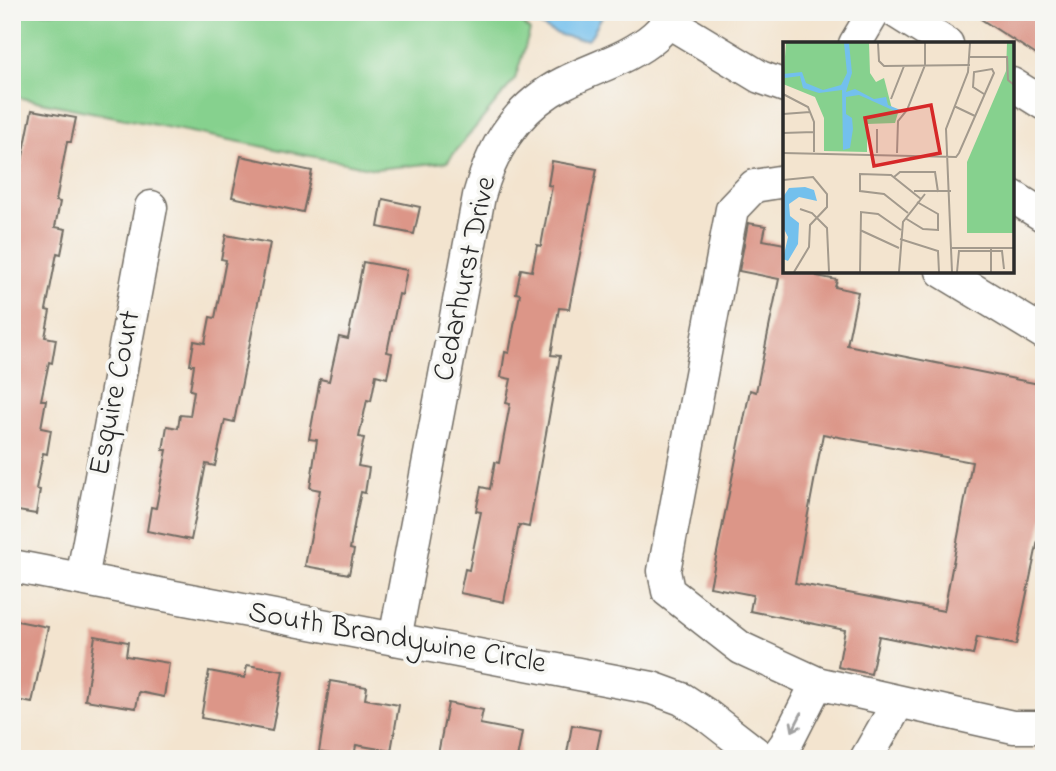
<svg xmlns="http://www.w3.org/2000/svg" width="1056" height="771" viewBox="0 0 1056 771" font-family="'Indie Flower',sans-serif">
	<rect width="100%" height="100%" fill="#f6f6f2"/>
	<filter id="ink" filterUnits="userSpaceOnUse"><feTurbulence type="fractalNoise" baseFrequency=".0143" numOctaves="2"/><feDisplacementMap in="SourceGraphic" scale="14" xChannelSelector="R" yChannelSelector="G"/><feConvolveMatrix kernelMatrix="1 2 1 2 8 2 1 2 1" color-interpolation-filters="sRGB"/></filter>
	<filter id="wash" filterUnits="userSpaceOnUse"><feTurbulence type="fractalNoise" baseFrequency=".00686" numOctaves="4" result="noise"/><feDisplacementMap in="SourceGraphic" scale="28" xChannelSelector="R" yChannelSelector="G"/><feGaussianBlur stdDeviation="1.57" result="paint"/><feColorMatrix in="noise" values="0 0 0 0 0 0 0 0 0 0 0 0 0 0 0 0 0 1.4 0 .05"/><feComposite in="paint" operator="in"/></filter>
	<g filter="url(#wash)">
		<rect width="100%" height="100%" fill="#f3e4cf"/>
		<path fill="#86d18e" stroke="#587e5c" stroke-width="2" d="M 12,12 L 513,12 L 530,31 L 515,79 L 447,162 L 375,169 L 16,97 L 12,114 Z"/>
		<path fill="#73c0ed" stroke="#4f768c" stroke-width="2" d="M 524,12 L 605,12 C 598,21 596,31 588,39 C 561,39 543,30 524,12 Z"/>
		<g id="blocks">
			<g fill="#dc9688" fill-rule="evenodd">
				<path d="M 970,12 L 1044,12 L 1044,60 Z"/>
				<path d="M 32,110 L 76,118 L 71,142 L 67,142 L 56,201 L 60,202 L 55,227 L 66,229 L 61,254 L 57,253 L 46,310 L 50,311 L 45,337 L 56,339 L 52,363 L 49,362 L 41,400 L 46,400 L 41,428 L 51,430 L 47,454 L 43,453 L 36,489 L 40,490 L 36,514 L 12,510 L 12,186 L 17,187 Z"/>
				<path d="M 241,156 L 312,171 L 303,212 L 232,197 Z"/>
				<path d="M 552,161 L 597,169 L 569,309 L 559,308 L 551,355 L 560,356 L 529,527 L 519,525 L 504,602 L 460,593 L 465,569 L 469,570 L 481,512 L 476,511 L 481,487 L 490,489 L 495,462 L 499,463 L 510,404 L 506,403 L 511,379 L 501,377 L 505,352 L 509,353 L 520,294 L 516,293 L 521,269 L 532,271 L 537,245 L 541,246 L 552,186 L 548,185 Z"/>
				<path d="M 383,199 L 420,207 L 414,234 L 378,227 Z"/>
				<path d="M 748,223 L 766,226 L 763,240 L 785,244 L 785,271 L 818,271 L 817,276 L 837,280 L 835,287 L 858,292 L 847,345 L 1044,385 L 1044,512 L 1016,645 L 977,637 L 973,655 L 879,636 L 871,674 L 838,667 L 845,630 L 750,611 L 753,595 L 710,587 L 750,390 L 756,392 L 779,279 L 739,271 ZM 823,434 L 972,462 L 944,611 L 795,583 Z"/>
				<path d="M 226,235 L 270,243 L 234,422 L 225,420 L 215,466 L 206,464 L 191,540 L 147,531 L 151,507 L 156,508 L 167,450 L 163,450 L 167,426 L 178,428 L 180,415 L 190,416 L 194,391 L 190,390 L 194,365 L 190,365 L 194,341 L 205,343 L 210,317 L 215,318 L 226,260 L 221,259 Z"/>
				<path d="M 363,262 L 407,270 L 402,295 L 399,294 L 387,352 L 392,353 L 387,378 L 376,375 L 371,401 L 367,400 L 359,437 L 364,438 L 358,466 L 369,468 L 365,493 L 361,492 L 355,520 L 350,549 L 354,550 L 349,574 L 305,566 L 320,490 L 310,488 L 317,440 L 309,439 L 320,379 L 329,381 L 339,337 L 348,339 Z"/>
				<path d="M 12,620 L 48,627 L 32,703 L 12,699 Z"/>
				<path d="M 95,636 L 128,642 L 126,656 L 169,663 L 164,697 L 139,692 L 136,708 L 85,700 Z"/>
				<path d="M 247,665 L 283,671 L 272,731 L 201,718 L 209,671 L 245,678 Z"/>
				<path d="M 330,681 L 367,687 L 365,699 L 399,705 L 391,751 L 356,745 L 354,758 L 319,752 Z"/>
				<path d="M 448,703 L 483,710 L 480,724 L 522,732 L 517,759 L 437,759 Z"/>
				<path d="M 572,725 L 601,730 L 595,759 L 566,759 Z"/>
			</g>
		</g>
	</g>
	<g filter="url(#ink)">
		<use href="#blocks" fill-opacity="0" stroke="#716c64" stroke-width="2"/>
		<g fill="none" stroke-linecap="round" stroke-linejoin="round">
			<defs>
				<g id="minor">
					<path d="M 896,12 L 947,44"/>
					<path d="M 669,22 L 760,77 L 785,86"/>
					<path d="M 855,44 L 874,12"/>
					<path d="M 1012,84 L 1044,104"/>
					<path d="M 785,181 L 754,186 L 732,209 L 664,571 L 668,591 L 741,648 L 817,683 L 1013,727 L 1044,727"/>
					<path d="M 1012,196 L 1044,216"/>
					<path d="M 942,271 L 1044,333"/>
					<path d="M 12,566 L 652,688 L 682,699 L 705,714 L 763,759"/>
					<path d="M 82,579 L 151,207"/>
					<path d="M 395,639 L 479,196 C 492,148 518,106 564,83 C 594,67 629,59 655,36 C 663,29 670,20 677,12"/>
					<path d="M 775,759 L 786,744 L 817,683"/>
					<path d="M 866,759 L 898,703"/>
				</g>
			</defs>
			<use href="#minor" stroke="#716c64" stroke-width="35"/>
			<use href="#minor" stroke="#fff" stroke-width="32"/>
		</g>
		<defs><path id="oneway-shaft" d="M-6 0H5M1.5-3L5.5 0L1.5 3" fill="none" stroke-width="1.6" stroke-linecap="round" stroke-linejoin="round" transform="scale(1.75)"/></defs>
		<use stroke="#a0a0a0" href="#oneway-shaft" transform="translate(797 722) rotate(117)"/>
	</g>
	<g text-anchor="middle" dominant-baseline="central" stroke-width="7" stroke-linejoin="round" paint-order="stroke">
		<g font-size="30" fill="#2b2b2b" stroke="#f6f6f2">
			<text transform="translate(466 279) rotate(-78)">Cedarhurst Drive</text>
			<text transform="translate(116 393) rotate(-79)">Esquire Court</text>
			<text transform="translate(397 639) rotate(10)">South Brandywine Circle</text>
		</g>
	</g>
	<g transform="translate(783 42)">
		<rect width="231" height="231" fill="#f3e4cf"/>
		<path d="M 3,1 L 86,1 L 87,31 L 93,40 L 101,36 L 109,67 L 115,71 L 112,81 L 84,82 L 84,110 L 41,109 L 41,76 L 32,55 L 0,42 ZM 224,1 L 231,1 L 231,191 L 184,191 L 184,120 L 223,29 Z" fill="#86d18e"/>
		<path d="M 61,1 L 66,1 L 69,31 L 63,50 L 72,47 L 91,57 L 103,55 L 105,63 L 120,69 L 116,71 L 76,53 L 63,55 L 63,72 L 69,76 L 70,87 L 67,106 L 60,108 L 59,48 L 36,51 L 20,46 L 17,34 L 2,36 L 0,32 L 19,30 L 23,41 L 40,48 L 58,43 L 64,31 ZM 22,145 L 31,148 L 34,159 L 16,155 L 6,162 L 7,174 L 16,181 L 15,202 L 5,219 L 0,217 L 5,195 L 0,185 L 0,155 L 6,146 Z" fill="#73c0ed"/>
		<path fill="none" stroke="#a39a8d" stroke-width="2" d="M 95,1 L 96,19 L 101,24 L 187,23M 187,15 L 224,15 L 225,38 L 231,43M 0,52 L 25,65 L 31,80 L 31,110M 108,57 L 121,24M 171,64 L 192,74M 0,72 L 27,70M 94,87 L 94,111M 0,91 L 31,90M 0,111 L 173,115 L 176,111 L 211,31 L 209,27 L 191,30 L 190,45 L 201,52M 114,111 L 115,79 L 124,68 L 142,23 L 142,1M 111,135 L 117,130 L 152,130 L 155,150M 0,138 L 30,135 L 44,152 L 44,165 L 27,183 L 26,205 L 11,230M 131,149 L 168,149M 17,167 L 29,171 L 44,186 L 46,230M 125,171 L 101,152 L 77,149 L 77,132 L 108,133 L 138,157M 122,176 L 140,187 L 155,188 L 155,172 L 134,160M 77,188 L 116,206M 117,197 L 155,209 L 156,230M 169,206 L 231,206M 208,207 L 208,230M 77,230 L 78,170 L 95,172 L 118,188M 116,230 L 120,180 L 142,152M 169,230 L 163,87 L 185,30 L 187,1M 174,230 L 176,209 L 219,209 L 221,227"/>
		<path fill="#d62828" fill-opacity="0.15" stroke="#d62828" stroke-width="3.5" d="M 148,63 L 157,111 L 91,124 L 82,76 Z"/>
		<rect width="231" height="231" fill="none" stroke="#2b2b2b" stroke-width="3.5"/>
	</g>
	<rect width="1056" height="771" fill="none" stroke="#f6f6f2" stroke-width="42"/>
</svg>
